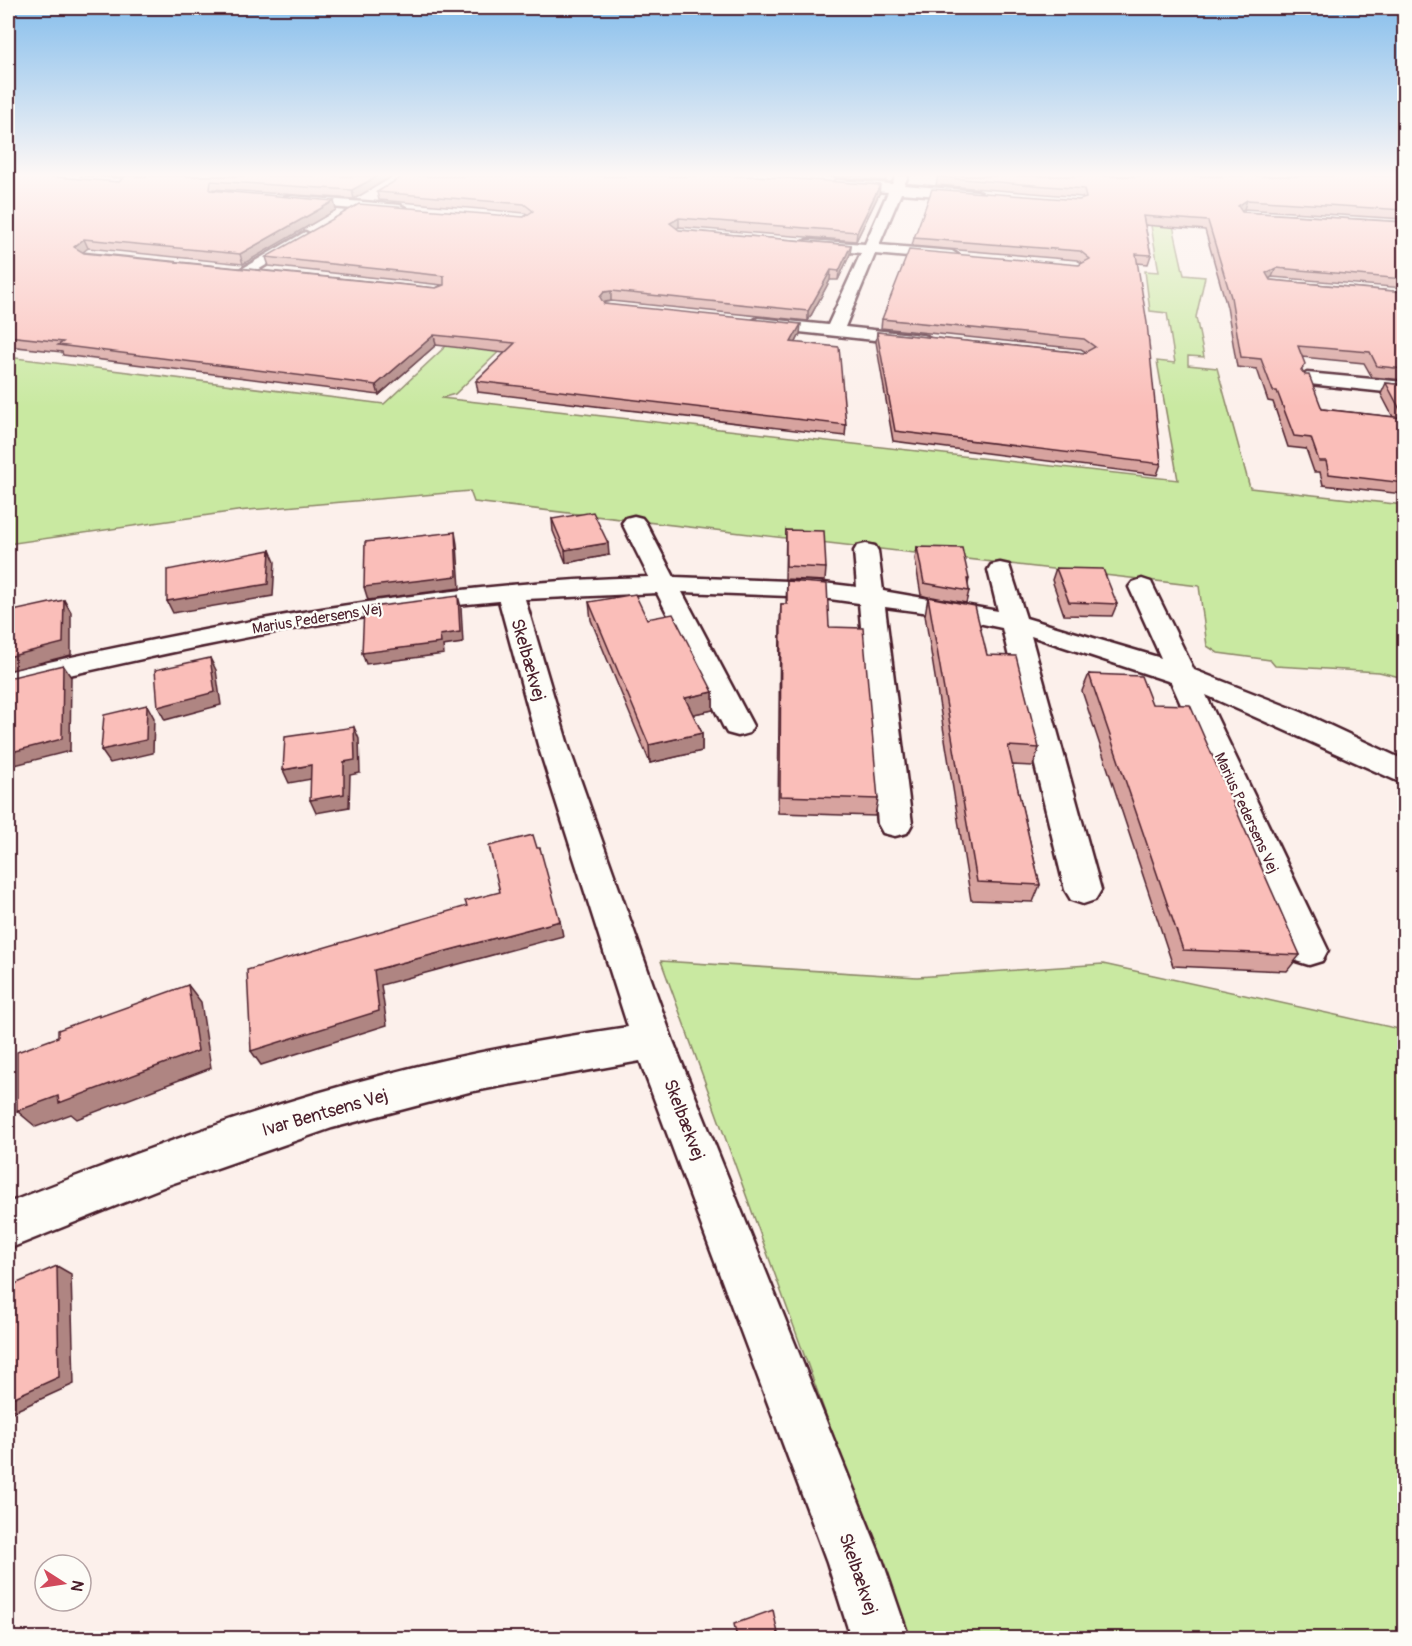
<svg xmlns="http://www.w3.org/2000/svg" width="1412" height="1646" viewBox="0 0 1412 1646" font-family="Pangolin,sans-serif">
	<rect width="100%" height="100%" fill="#fcf0eb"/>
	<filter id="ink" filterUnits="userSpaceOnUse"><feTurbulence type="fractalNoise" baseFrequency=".0167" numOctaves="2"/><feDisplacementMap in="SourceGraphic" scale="12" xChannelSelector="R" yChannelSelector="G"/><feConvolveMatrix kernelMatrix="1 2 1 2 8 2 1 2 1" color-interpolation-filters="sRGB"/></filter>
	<g filter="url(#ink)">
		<g fill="#c9e9a1" stroke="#8a8466" stroke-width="1.5">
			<path d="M 1162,176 L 1184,275 L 1205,277 L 1196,317 L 1204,357 L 1188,356 L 1188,365 L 1217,368 L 1250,488 L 1404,505 L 1404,678 L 1379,672 L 1275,666 L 1270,660 L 1218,653 L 1207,646 L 1199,586 L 474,502 L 470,491 L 237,511 L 8,544 L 8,357 L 384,404 L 461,332 L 551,301 L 455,394 L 441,398 L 1178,480 L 1157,361 L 1175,363 L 1167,313 L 1150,311 L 1145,271 L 1159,272 L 1143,179 Z"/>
			<path d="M 661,961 L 917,977 L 1103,964 L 1404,1030 L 1404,1638 L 907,1638 Z"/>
		</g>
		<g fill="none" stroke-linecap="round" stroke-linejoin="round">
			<defs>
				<g id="minor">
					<path d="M 896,176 L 908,176 L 904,185 L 977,191 L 984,195 L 977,199 L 901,193 L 879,245 L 952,251 L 960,256 L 952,261 L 875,254 L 845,327 L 921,335 L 927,336 L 930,340 L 927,344 L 921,345 L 752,327 L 749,323 L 758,318 L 828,325 L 861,253 L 807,248 L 800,244 L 807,240 L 865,244 L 888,192 L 837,188 L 831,184 L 837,180 L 892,184 Z"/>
					<path d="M 290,196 L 400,205 L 407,209 L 400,213 L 285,203 L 285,197 Z"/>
					<path d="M 305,232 L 312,236 L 310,239 L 251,274 L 246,276 L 238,271 Z"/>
					<path d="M 1307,373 L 1404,382 L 1404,394 L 1300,383 L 1298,379 Z"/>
					<path d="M 634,516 L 642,518 L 646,523 L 674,577 L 815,582 L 857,587 L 854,551 L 857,546 L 866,544 L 875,546 L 878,551 L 883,591 L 998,611 L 988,570 L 991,565 L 1000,563 L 1009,565 L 1026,618 L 1161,658 L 1129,587 L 1133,582 L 1142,579 L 1151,582 L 1194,670 L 1301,712 L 1404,760 L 1404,784 L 1206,695 L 1328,950 L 1322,961 L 1309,965 L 1296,961 L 1290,950 L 1171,682 L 1031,636 L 1101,890 L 1095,900 L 1083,904 L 1071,900 L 1065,890 L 1002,628 L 930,613 L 885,607 L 912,824 L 907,833 L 895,836 L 883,833 L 878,824 L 859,603 L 815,597 L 682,592 L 753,726 L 749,733 L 738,736 L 727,733 L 723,726 L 657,593 L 525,599 L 568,745 L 673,1041 L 883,1562 L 909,1638 L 851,1638 L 827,1562 L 640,1061 L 469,1092 L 332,1128 L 168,1185 L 8,1249 L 8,1203 C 132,1154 257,1107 387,1074 C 467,1053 547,1039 628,1027 L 538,745 L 499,601 C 333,615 170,652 8,689 L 8,671 C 219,624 432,582 649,577 L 622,523 L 626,518 Z"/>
				</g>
			</defs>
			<use href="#minor" stroke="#4a1f2b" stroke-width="5"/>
			<use href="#minor" fill="#fdfcf7" fill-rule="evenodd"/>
		</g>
		<g fill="#d7a39f" stroke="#4a1f2b" stroke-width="1.5">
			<path d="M 8,176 L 119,182 L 123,178 L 79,176 L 393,176 L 354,199 L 213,189 L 213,190 L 336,210 L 243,264 L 88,248 L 82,252 L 436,288 L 442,285 L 269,266 L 266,257 L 524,217 L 527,214 L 525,213 L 379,200 L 377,192 L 879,194 L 856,241 L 679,227 L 676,228 L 679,230 L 851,245 L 850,254 L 838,280 L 830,280 L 808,321 L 611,301 L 605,302 L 604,303 L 604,304 L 800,334 L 796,342 L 846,425 L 845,436 L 478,392 L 476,381 L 505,353 L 436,345 L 379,395 L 63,355 L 62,352 L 8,346 Z"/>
			<path d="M 815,176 L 888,176 L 885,181 Z"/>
			<path d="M 938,176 L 1404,176 L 1404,221 L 1404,219 L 1244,209 L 1241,211 L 1242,212 L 1404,222 L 1404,288 L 1272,277 L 1269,279 L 1270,280 L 1404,292 L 1404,380 L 1372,377 L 1364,363 L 1302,357 L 1302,371 L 1322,409 L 1393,417 L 1381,394 L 1386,383 L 1404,385 L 1404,492 L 1403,494 L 1323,485 L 1320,472 L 1314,472 L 1306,449 L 1288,447 L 1273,402 L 1268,401 L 1257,369 L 1237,367 L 1227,307 L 1205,230 L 1145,225 L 1151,255 L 1148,264 L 1137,263 L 1161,464 L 1157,475 L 893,441 L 876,342 L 877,332 L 1084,353 L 1086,352 L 1081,349 L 881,328 L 882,319 L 1079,265 L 1082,263 L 1077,260 L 912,246 L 914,238 L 1083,199 L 1082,197 L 936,185 Z"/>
			<path d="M 552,519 L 609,555 L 566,563 L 553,531 Z"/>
			<path d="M 786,530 L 826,568 L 825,581 L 785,579 Z"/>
			<path d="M 917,547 L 969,579 L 968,584 L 969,591 L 966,603 L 932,597 L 987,655 L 1039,748 L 1033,766 L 1012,765 L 1040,885 L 1033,902 L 971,900 L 925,615 L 928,597 L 921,595 L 915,559 Z"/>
			<path d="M 1056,568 L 1117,604 L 1112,616 L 1064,615 L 1052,580 Z"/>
			<path d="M 787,581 L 829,627 L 878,799 L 875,816 L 778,813 L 780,621 L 781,604 L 786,604 Z"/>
			<path d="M 589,602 L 647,619 L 713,692 L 713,710 L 693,714 L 702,733 L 702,751 L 650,763 L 591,620 Z"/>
			<path d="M 1089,674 L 1152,704 L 1300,955 L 1287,971 L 1173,966 L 1082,691 Z"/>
		</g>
		<g fill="#af8582" stroke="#4a1f2b" stroke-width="1.5">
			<path d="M 378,176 L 393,176 L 354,199 L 352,190 Z"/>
			<path d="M 880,185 L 879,194 L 856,241 L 857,232 Z"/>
			<path d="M 1247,200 L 1244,209 L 1235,214 L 1238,206 Z"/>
			<path d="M 334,201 L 336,210 L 243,264 L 240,254 Z"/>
			<path d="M 679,218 L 679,227 L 670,232 L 670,223 Z"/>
			<path d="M 84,239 L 88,248 L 78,256 L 74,247 Z"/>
			<path d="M 851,245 L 850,254 L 838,280 L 839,271 Z"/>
			<path d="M 1276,268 L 1272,277 L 1262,283 L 1266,273 Z"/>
			<path d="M 831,270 L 830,280 L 808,321 L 808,311 Z"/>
			<path d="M 611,291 L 611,301 L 605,302 L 601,307 L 600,297 L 604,292 Z"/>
			<path d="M 801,324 L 800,334 L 791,352 L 791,342 Z"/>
			<path d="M 434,335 L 436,345 L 379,395 L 376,385 Z"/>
			<path d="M 455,532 L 457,544 L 460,588 L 368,600 L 364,587 Z"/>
			<path d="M 608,543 L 609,555 L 566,563 L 565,550 Z"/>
			<path d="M 270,550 L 275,562 L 273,596 L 173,613 L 167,601 Z"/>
			<path d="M 458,596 L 461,607 L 463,643 L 443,646 L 444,654 L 366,664 L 362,653 L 440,635 Z"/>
			<path d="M 64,600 L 71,612 L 71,655 L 8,671 L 8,657 Z"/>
			<path d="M 210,658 L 216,670 L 221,705 L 165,720 L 158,707 Z"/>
			<path d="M 63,665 L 71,677 L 70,751 L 15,765 L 8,755 L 8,753 Z"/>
			<path d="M 713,692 L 713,710 L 685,716 L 685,698 Z"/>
			<path d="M 147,705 L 154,718 L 153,753 L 110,763 L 101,750 Z"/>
			<path d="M 354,727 L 359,739 L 360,773 L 350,775 L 349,807 L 316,813 L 310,800 L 344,762 Z"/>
			<path d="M 702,733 L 702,751 L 650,763 L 649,745 Z"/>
			<path d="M 311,765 L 317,778 L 289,783 L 283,770 Z"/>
			<path d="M 560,921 L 563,936 L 381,985 L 387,1025 L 261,1065 L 251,1051 L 374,970 Z"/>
			<path d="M 188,985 L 201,1002 L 211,1068 L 77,1119 L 71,1114 L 36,1127 L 17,1111 Z"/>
			<path d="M 57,1266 L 71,1274 L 74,1384 L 8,1414 L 8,1400 Z"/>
		</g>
		<g fill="#fabeb9" stroke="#4a1f2b" stroke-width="1.5">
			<path d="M 8,176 L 43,176 L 119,182 L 126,176 L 378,176 L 352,190 L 211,181 L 210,190 L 334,201 L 240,254 L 84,239 L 74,247 L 84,253 L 436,288 L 444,285 L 444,276 L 266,257 L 359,204 L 524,217 L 533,211 L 524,204 L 377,192 L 403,176 L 757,176 L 880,185 L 857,232 L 679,218 L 670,223 L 679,230 L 851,245 L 839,271 L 831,270 L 808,311 L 611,291 L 604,292 L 600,297 L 604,304 L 801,324 L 791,342 L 839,347 L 846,425 L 476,381 L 515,343 L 434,335 L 376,385 L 58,345 L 63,342 L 8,336 Z"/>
			<path d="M 938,176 L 1404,176 L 1404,210 L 1247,200 L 1238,206 L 1242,212 L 1404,222 L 1404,279 L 1276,268 L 1266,273 L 1270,280 L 1404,292 L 1404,369 L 1377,366 L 1370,352 L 1298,346 L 1305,364 L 1301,370 L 1305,375 L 1309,375 L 1322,409 L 1404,418 L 1404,483 L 1329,474 L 1326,461 L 1319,461 L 1311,438 L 1294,436 L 1277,391 L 1273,391 L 1261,359 L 1241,357 L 1231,297 L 1208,221 L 1143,216 L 1151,255 L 1136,254 L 1147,323 L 1161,464 L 895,431 L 877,332 L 1084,353 L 1095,347 L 1084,339 L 882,319 L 909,250 L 1079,265 L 1090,259 L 1080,251 L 914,238 L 932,189 L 1079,200 L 1086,198 L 1084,189 L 937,177 Z"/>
			<path d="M 1386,383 L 1404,385 L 1404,417 Z"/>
			<path d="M 593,512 L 608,543 L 565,550 L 552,519 Z"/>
			<path d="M 786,530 L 824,531 L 826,568 L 786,566 Z"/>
			<path d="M 455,532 L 457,576 L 364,587 L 365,542 Z"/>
			<path d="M 917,547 L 962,548 L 969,579 L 967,579 L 969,591 L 924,583 Z"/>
			<path d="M 270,550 L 268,584 L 167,601 L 167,570 Z"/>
			<path d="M 1056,568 L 1103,569 L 1117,604 L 1069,602 Z"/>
			<path d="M 787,581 L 827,584 L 829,627 L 863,628 L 878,799 L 780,796 L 781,604 L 787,604 Z"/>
			<path d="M 635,594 L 647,619 L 673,614 L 713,692 L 685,698 L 702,733 L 649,745 L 589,602 Z"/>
			<path d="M 458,596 L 460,632 L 440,635 L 441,643 L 362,653 L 364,608 Z"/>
			<path d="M 928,597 L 975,606 L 987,655 L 1016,656 L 1039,748 L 1008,746 L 1040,885 L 977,882 Z"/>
			<path d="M 64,600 L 63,643 L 8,657 L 8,612 Z"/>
			<path d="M 210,658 L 215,692 L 158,707 L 155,670 Z"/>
			<path d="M 63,665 L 62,739 L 8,753 L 8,678 Z"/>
			<path d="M 1089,674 L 1141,676 L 1152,704 L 1190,705 L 1300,955 L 1183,950 Z"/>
			<path d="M 147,705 L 146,740 L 101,750 L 104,715 Z"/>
			<path d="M 354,727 L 355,760 L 344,762 L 344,794 L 310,800 L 311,765 L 283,770 L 285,737 Z"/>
			<path d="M 533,835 L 537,848 L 540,848 L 560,921 L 374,970 L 379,1011 L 251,1051 L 247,970 L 467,906 L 465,901 L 500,892 L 489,846 Z"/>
			<path d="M 188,985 L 198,1051 L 59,1103 L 58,1096 L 17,1111 L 17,1052 L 58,1037 L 58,1030 L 99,1015 L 99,1017 Z"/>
			<path d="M 57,1266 L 59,1377 L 8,1400 L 8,1287 Z"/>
			<path d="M 773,1610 L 779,1638 L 737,1638 L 734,1624 Z"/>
		</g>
	</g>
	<linearGradient id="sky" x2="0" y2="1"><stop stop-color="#86beec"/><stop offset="0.43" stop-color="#fef8f6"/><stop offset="1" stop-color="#fef8f6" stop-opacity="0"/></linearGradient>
	<rect width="1412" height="407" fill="url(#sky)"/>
	<g text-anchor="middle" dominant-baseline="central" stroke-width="4.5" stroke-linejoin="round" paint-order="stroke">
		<g font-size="15" fill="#4a1f2b" stroke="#fdfcf7">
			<text transform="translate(317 619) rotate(-9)">Marius Pedersens Vej</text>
			<text transform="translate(1246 813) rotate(65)">Marius Pedersens Vej</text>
		</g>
		<g font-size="18" fill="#4a1f2b" stroke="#fdfcf7">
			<text transform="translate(528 660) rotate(74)">Skelbækvej</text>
			<text transform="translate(325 1113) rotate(-16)">Ivar Bentsens Vej</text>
			<text transform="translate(684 1120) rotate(69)">Skelbækvej</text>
			<text transform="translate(858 1574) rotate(71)">Skelbækvej</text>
		</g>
	</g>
	<rect width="1412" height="1646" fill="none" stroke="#fdfcf7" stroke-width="30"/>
	<rect x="15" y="15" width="1382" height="1616" fill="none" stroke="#4a1f2b" stroke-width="2" filter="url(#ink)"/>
	<g transform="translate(63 1583) rotate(102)"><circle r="28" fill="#fdfcf7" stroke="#b5a4a5" stroke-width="1.5"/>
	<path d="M0-4.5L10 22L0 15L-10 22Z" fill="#d1495b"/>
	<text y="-9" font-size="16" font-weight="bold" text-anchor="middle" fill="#4a1f2b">N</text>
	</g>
</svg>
